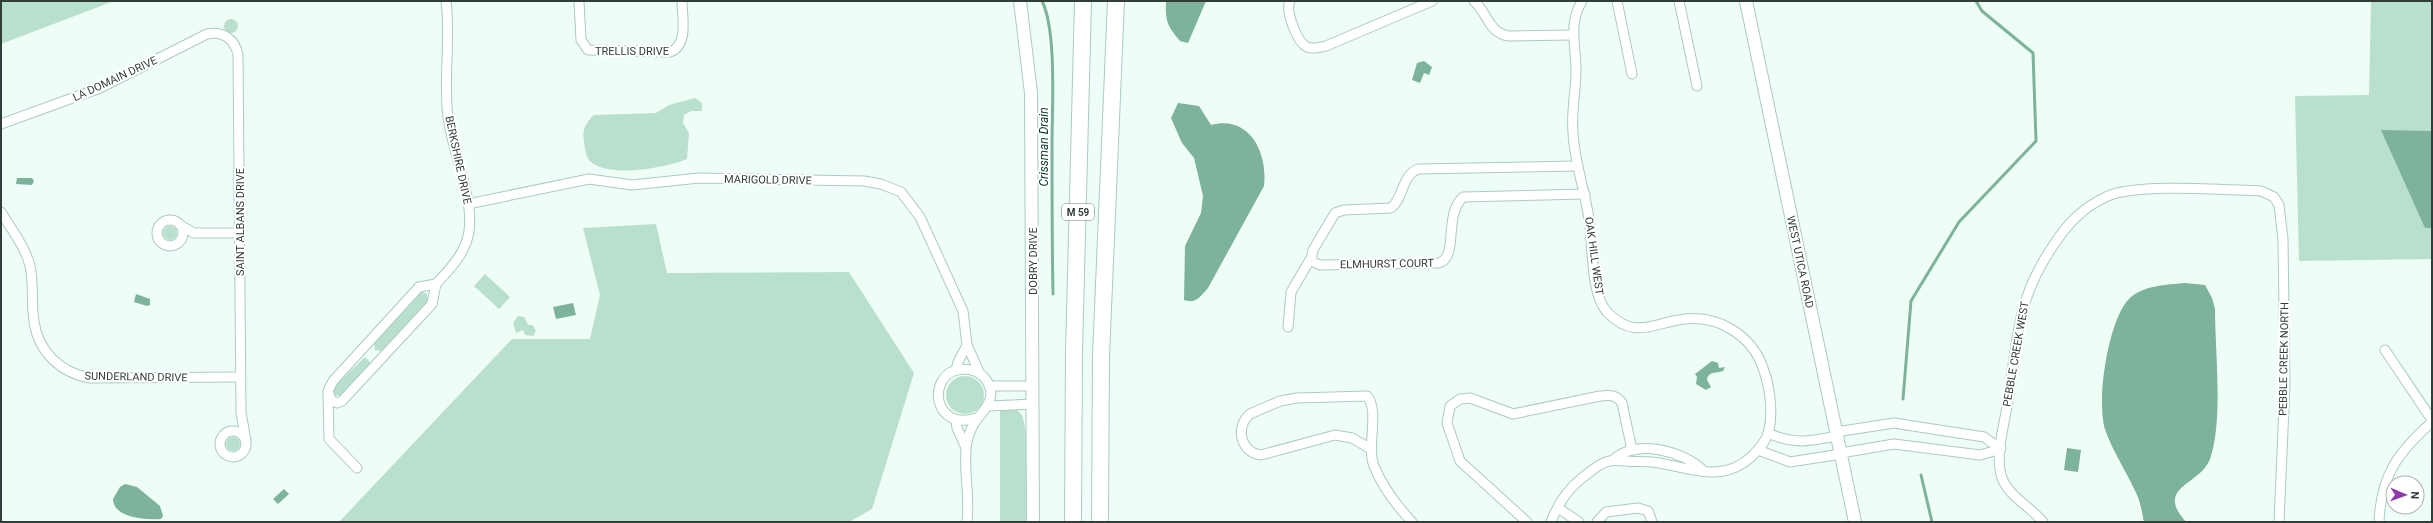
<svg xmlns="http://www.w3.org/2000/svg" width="2433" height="523" viewBox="0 0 2433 523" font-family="Roboto,sans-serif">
	<rect width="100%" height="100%" fill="#effdf7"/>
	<g fill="#b9e0ce">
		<path d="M 1,1 L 114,1 L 1,44 Z"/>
		<path d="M 2371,1 L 2432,1 L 2432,259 L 2299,261 L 2295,96 L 2369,95 Z"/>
		<circle cx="231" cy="26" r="7"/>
		<path d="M 695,98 L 702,103 L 702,111 L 691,111 L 684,115 L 683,123 L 689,133 L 687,159 C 666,168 610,178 591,162 C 586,158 585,149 584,142 C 582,130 585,123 594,115 L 656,113 L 669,105 Z"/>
		<path d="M 656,224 L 667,273 L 849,272 L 914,373 L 872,509 L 849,522 L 339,522 L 512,339 L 590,339 L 600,295 L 583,228 Z"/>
		<circle cx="170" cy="233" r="7"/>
		<path d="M 485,274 L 510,297 L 499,309 L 474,286 Z"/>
		<path d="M 423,292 L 427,294 L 428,301 L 382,351 L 375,350 L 374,344 L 420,293 Z"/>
		<path d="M 518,316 L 524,317 L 528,325 L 533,325 L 536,331 L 533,336 L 525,335 L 523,330 L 516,333 L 513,323 Z"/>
		<path d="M 365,357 L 370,362 L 369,366 L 344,393 L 340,396 L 334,395 L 333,390 L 336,385 Z"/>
		<circle cx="965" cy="395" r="19"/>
		<path d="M 1012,408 C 1016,409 1020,411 1022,416 C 1030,434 1026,499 1026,522 L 1000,522 L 1000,411 Z"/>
		<circle cx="233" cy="444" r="7"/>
	</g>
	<g fill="#7db29c">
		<path d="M 1166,1 L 1206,1 L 1188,43 L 1180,41 C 1167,26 1165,20 1166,1 Z"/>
		<path d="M 1424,61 L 1432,67 L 1429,75 L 1424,73 L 1420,83 L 1412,80 L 1417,63 Z"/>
		<path d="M 1178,103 L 1199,106 L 1211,125 C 1249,115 1268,152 1264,186 L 1208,288 C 1200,297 1196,304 1184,300 L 1185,246 L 1201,213 L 1203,196 L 1194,158 L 1182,143 L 1171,118 Z"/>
		<path d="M 2381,130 L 2432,131 L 2432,228 L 2425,228 Z"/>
		<path d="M 17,178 L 32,178 L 34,181 L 32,185 L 16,184 Z"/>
		<path d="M 2185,283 L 2205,285 L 2212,298 L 2215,309 C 2215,350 2223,417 2211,456 C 2203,486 2153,485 2186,522 L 2144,522 C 2142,513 2141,504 2137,495 C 2128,474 2114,454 2106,432 C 2095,405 2108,318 2130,298 C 2144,285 2166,285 2185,283 Z"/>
		<path d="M 136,294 L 150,299 L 150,305 L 147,306 L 134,302 Z"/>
		<path d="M 573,303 L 576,315 L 556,319 L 553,307 Z"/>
		<path d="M 1712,361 L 1718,363 L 1719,368 L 1725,367 L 1723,371 C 1716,374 1709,370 1707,380 L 1711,387 L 1706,390 L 1696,384 L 1697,377 L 1695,374 Z"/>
		<path d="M 2067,448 L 2081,450 L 2078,472 L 2064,470 Z"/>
		<path d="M 125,484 L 137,487 L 160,506 L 163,516 L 161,519 C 146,520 113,518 113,499 L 120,487 Z"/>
		<path d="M 284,489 L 289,494 L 278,504 L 273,499 Z"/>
	</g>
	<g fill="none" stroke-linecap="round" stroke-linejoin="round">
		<g stroke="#7db29c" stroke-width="3">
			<path d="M 1042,1 C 1057,31 1052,109 1052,145 C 1052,195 1052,244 1053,294"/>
			<path d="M 1903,399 L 1911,301 L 1959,222 L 2036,141 L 2033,53 L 1982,11 L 1976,1"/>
			<path d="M 1921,475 L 1932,522"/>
		</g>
		<defs>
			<g id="street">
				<path d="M 579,1 L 581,40 L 588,50 L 670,52 C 689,45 682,17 682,1"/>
				<path d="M 1290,1 C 1285,11 1297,42 1307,47 C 1313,50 1320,47 1326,46 L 1432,1"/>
				<path d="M 1474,1 C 1488,13 1488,33 1509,36 L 1572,35"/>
				<path d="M 1617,1 L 1632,74"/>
				<path d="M 1679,1 L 1697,86"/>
				<path d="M 1,124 L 100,88 L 207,34 C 223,31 235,39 238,55 L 241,412 L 246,441"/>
				<path d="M 1578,166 L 1418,169 C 1401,176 1404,198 1391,208 L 1344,210 L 1335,213 L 1313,250 L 1311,261 L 1320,265 L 1439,263 C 1459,257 1443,216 1463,197 L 1585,194"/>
				<path d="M 468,204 L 589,179 L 632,185 L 699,178 L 864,181 L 881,184 L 901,192 L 920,217 L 963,311 L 967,345 L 980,374"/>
				<path d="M 1,212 C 11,229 25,246 30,266 C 34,284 31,303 34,321 C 38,352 61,373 90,378 L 241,377"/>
				<circle cx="170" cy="233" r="13"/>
				<path d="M 180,225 L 194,233 L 240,233"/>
				<path d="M 436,284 L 432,304 L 342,401 L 337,403 L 331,400 L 328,391 L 333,381 L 419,287 Z"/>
				<path d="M 436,284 C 450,269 466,253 469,231 C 474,199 452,150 448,117 C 443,79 451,39 446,1"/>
				<path d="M 1288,327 L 1291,292 L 1311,258"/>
				<path d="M 2385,350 L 2432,420"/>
				<path d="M 956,370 L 958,362 L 967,345"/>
				<path d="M 989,386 L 1033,386"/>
				<path d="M 328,393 L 329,439 L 357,468"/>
				<path d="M 988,406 L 1033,404"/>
				<path d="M 956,420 L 957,428 L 966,448"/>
				<circle cx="233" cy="444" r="13"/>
				<path d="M 1836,432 L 1894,423 L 1984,437 L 2001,449 L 1980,455 L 1894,444 L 1841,453"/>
				<path d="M 1768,433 C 1794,445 1810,441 1837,436"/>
				<path d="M 1371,449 L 1352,438 L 1335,435 L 1261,455 C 1240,452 1235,427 1250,414 L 1280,401 L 1297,398 L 1367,396 C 1380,411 1366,447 1374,466 C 1382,486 1397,506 1412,522"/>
				<path d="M 1758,450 L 1790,462 L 1841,454"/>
				<path d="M 1613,460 C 1637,438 1682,451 1704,471"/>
				<path d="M 1558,508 L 1579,522"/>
				<path d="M 967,522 C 970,498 964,473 966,449 C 966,441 972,424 978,418 C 989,405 998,392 983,376 C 976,370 966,368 957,370 C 927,377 933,432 977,418"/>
				<path d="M 1527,522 L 1460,461 L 1447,423 L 1450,406 L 1460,399 L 1470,398 L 1513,414 L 1600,396 C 1609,395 1616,394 1622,403 L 1632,450"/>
				<path d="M 1551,522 C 1557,506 1568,489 1582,478 C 1589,473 1597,465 1606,462 C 1613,459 1620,461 1627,461 C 1635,462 1643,461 1652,462 C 1687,466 1720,485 1751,457 C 1759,449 1766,442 1769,430 C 1773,411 1770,387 1763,368 C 1752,336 1719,315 1685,319 C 1654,322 1635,341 1607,312 C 1590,293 1593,243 1589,219 C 1585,190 1574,161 1573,132 C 1571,112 1576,91 1576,70 C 1576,45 1568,24 1582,1"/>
				<path d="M 1597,522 L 1606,512 L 1638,508 L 1648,511 L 1652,522"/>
				<path d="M 2043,522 C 2030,506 2007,496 2001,475 C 1995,453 2005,423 2008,400 C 2018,339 2016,300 2053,246 C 2067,224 2083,207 2108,196 C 2138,183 2225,190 2261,191 L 2274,197 L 2279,205 L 2283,239 L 2285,384 L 2279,522"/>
				<path d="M 2379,522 C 2381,475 2398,452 2432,422"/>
			</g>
			<g id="secondary">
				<path d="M 1020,1 L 1031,93 L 1033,522"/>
				<path d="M 1746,1 L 1855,522"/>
			</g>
			<g id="highway">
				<path d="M 1073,522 L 1074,352 L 1083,1"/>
				<path d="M 1100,522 L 1101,356 L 1116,1"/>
			</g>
		</defs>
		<use href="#street" stroke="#aaccbd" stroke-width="11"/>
		<use href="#secondary" stroke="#aaccbd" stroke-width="14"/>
		<use href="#highway" stroke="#aaccbd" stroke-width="18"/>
		<use href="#street" stroke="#fff" stroke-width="9"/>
		<use href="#secondary" stroke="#fff" stroke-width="12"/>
		<use href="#highway" stroke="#fff" stroke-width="16"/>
	</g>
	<g text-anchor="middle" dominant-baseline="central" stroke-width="4" stroke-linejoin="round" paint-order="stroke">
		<rect fill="#fff" stroke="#6e7873" stroke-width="1" x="1062" y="204" width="32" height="16" rx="3"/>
		<g font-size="10" font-weight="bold" fill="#303e37">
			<text x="1078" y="212">M 59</text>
		</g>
		<g font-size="11" fill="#303e37" stroke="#fff">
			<text x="632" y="51">TRELLIS DRIVE</text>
			<text transform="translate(115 79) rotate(-25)">LA DOMAIN DRIVE</text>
			<text transform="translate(458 160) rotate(78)">BERKSHIRE DRIVE</text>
			<text transform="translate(768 180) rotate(1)">MARIGOLD DRIVE</text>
			<text transform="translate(240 222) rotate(-90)">SAINT ALBANS DRIVE</text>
			<text transform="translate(1594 256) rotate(82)">OAK HILL WEST</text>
			<text transform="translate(1033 261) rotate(-90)">DOBRY DRIVE</text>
			<text transform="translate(1800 262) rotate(78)">WEST UTICA ROAD</text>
			<text transform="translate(1387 264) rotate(-1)">ELMHURST COURT</text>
			<text transform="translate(2016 354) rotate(-80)">PEBBLE CREEK WEST</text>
			<text transform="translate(2284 359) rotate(-89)">PEBBLE CREEK NORTH</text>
			<text transform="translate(136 377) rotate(1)">SUNDERLAND DRIVE</text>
		</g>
		<g font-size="12" font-style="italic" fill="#063627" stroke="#fff">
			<text transform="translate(1044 147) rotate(-90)">Crissman Drain</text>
		</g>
	</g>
	<rect width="2433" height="523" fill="none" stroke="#303e37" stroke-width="4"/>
	<g transform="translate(2405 495) rotate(92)"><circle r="19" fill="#ffffff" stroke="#acb2af"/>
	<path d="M0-3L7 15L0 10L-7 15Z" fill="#8e3baa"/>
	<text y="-6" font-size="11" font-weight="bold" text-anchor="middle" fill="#303e37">N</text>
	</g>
</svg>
